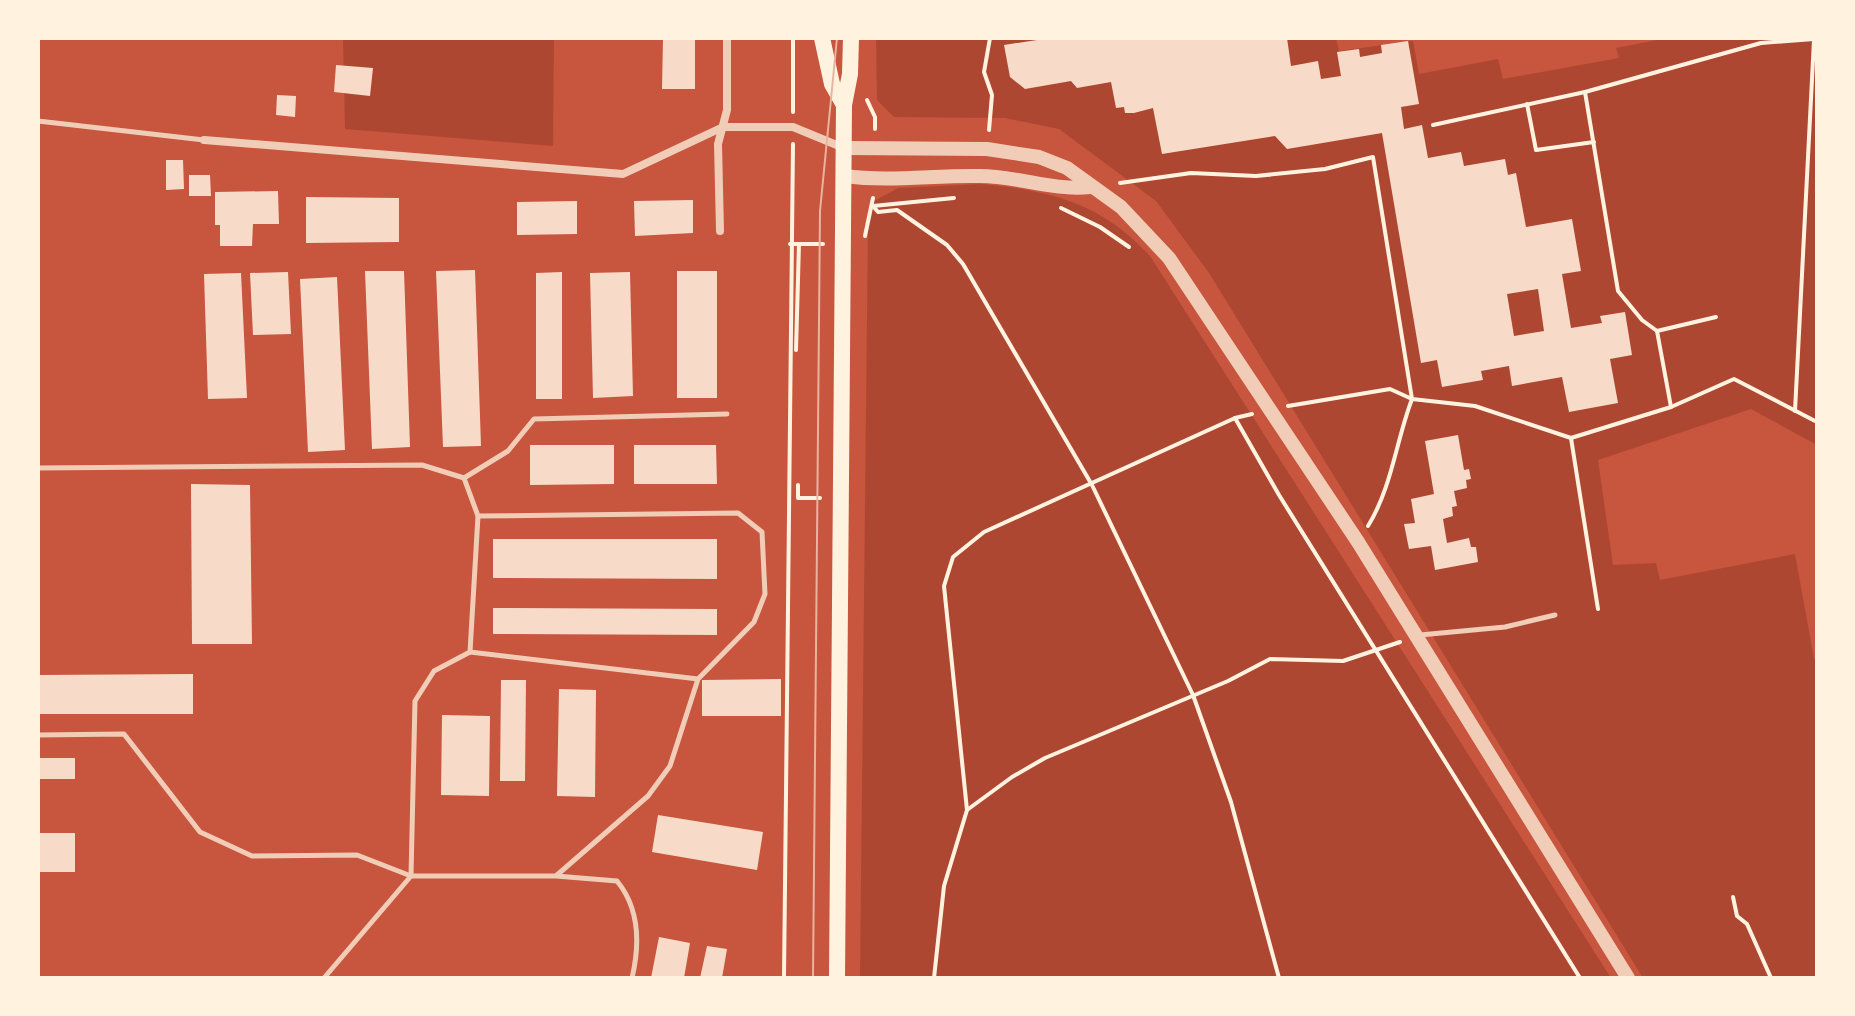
<svg xmlns="http://www.w3.org/2000/svg" width="1855" height="1016" viewBox="0 0 1855 1016" font-family="Rubik,sans-serif">
	<rect width="100%" height="100%" fill="#c8553d"/>
	<g fill="#ae4732">
		<path d="M 343,38 L 554,38 L 553,146 L 345,129 Z"/>
		<path d="M 876,38 L 1336,38 L 1339,51 L 1413,41 L 1419,74 L 1498,59 L 1503,79 L 1619,58 L 1616,48 L 1668,38 L 1817,38 L 1817,445 L 1751,409 L 1598,460 L 1613,565 L 1656,563 L 1660,580 L 1795,554 L 1814,659 L 1817,659 L 1817,978 L 1643,978 L 1209,273 L 1156,201 L 1059,129 L 1005,118 L 894,117 L 877,100 Z"/>
		<path d="M 982,184 C 1053,191 1101,203 1150,256 L 1611,978 L 860,978 L 868,222 L 874,201 L 898,188 Z"/>
	</g>
	<g fill="#f7dbc8" fill-rule="evenodd">
		<path d="M 663,38 L 695,38 L 695,89 L 662,89 Z"/>
		<path d="M 1050,38 L 1287,38 L 1291,66 L 1318,61 L 1321,79 L 1341,76 L 1337,52 L 1359,49 L 1360,57 L 1382,53 L 1381,45 L 1408,41 L 1419,104 L 1401,107 L 1404,129 L 1422,125 L 1428,158 L 1461,152 L 1464,166 L 1505,159 L 1508,175 L 1516,173 L 1526,227 L 1572,219 L 1581,271 L 1562,274 L 1571,328 L 1602,323 L 1600,316 L 1625,312 L 1632,355 L 1610,359 L 1618,403 L 1569,412 L 1562,377 L 1512,386 L 1509,366 L 1481,371 L 1483,380 L 1442,387 L 1437,360 L 1421,363 L 1382,133 L 1287,149 L 1275,136 L 1162,154 L 1153,108 L 1134,113 L 1125,113 L 1124,107 L 1116,108 L 1111,82 L 1077,88 L 1071,81 L 1025,89 L 1010,77 L 1004,45 ZM 1538,289 L 1544,331 L 1514,336 L 1507,294 Z"/>
		<path d="M 336,65 L 373,68 L 370,96 L 334,92 Z"/>
		<path d="M 277,95 L 296,96 L 295,117 L 276,115 Z"/>
		<path d="M 166,160 L 183,160 L 184,189 L 166,190 Z"/>
		<path d="M 189,175 L 210,175 L 211,196 L 189,196 Z"/>
		<path d="M 278,191 L 279,224 L 253,224 L 252,246 L 220,246 L 220,225 L 215,225 L 215,192 Z"/>
		<path d="M 306,197 L 399,198 L 399,242 L 306,243 Z"/>
		<path d="M 693,200 L 693,233 L 635,236 L 634,201 Z"/>
		<path d="M 577,201 L 577,234 L 517,235 L 517,202 Z"/>
		<path d="M 475,270 L 481,446 L 443,447 L 436,271 Z"/>
		<path d="M 365,271 L 404,271 L 410,447 L 372,449 Z"/>
		<rect x="677" y="271" width="40" height="127"/>
		<path d="M 288,272 L 291,334 L 253,335 L 250,273 Z"/>
		<path d="M 562,272 L 562,399 L 536,399 L 536,273 Z"/>
		<path d="M 630,272 L 633,396 L 593,398 L 590,273 Z"/>
		<path d="M 241,273 L 247,398 L 208,399 L 204,274 Z"/>
		<path d="M 337,277 L 345,450 L 308,452 L 300,279 Z"/>
		<path d="M 1458,435 L 1464,470 L 1469,469 L 1471,479 L 1466,480 L 1467,488 L 1454,491 L 1457,506 L 1452,507 L 1453,516 L 1443,519 L 1447,543 L 1469,538 L 1471,547 L 1476,547 L 1478,562 L 1435,570 L 1431,546 L 1409,549 L 1404,524 L 1415,523 L 1411,499 L 1434,494 L 1425,441 Z"/>
		<path d="M 530,445 L 614,445 L 614,484 L 530,485 Z"/>
		<path d="M 634,445 L 716,445 L 717,484 L 634,484 Z"/>
		<path d="M 191,484 L 250,485 L 252,644 L 192,644 Z"/>
		<path d="M 493,539 L 717,539 L 717,579 L 493,578 Z"/>
		<path d="M 493,608 L 717,609 L 717,635 L 493,634 Z"/>
		<path d="M 193,674 L 193,714 L 38,714 L 38,675 Z"/>
		<path d="M 781,679 L 781,716 L 702,716 L 702,680 Z"/>
		<path d="M 501,680 L 526,680 L 525,781 L 500,781 Z"/>
		<path d="M 559,689 L 596,690 L 595,797 L 557,796 Z"/>
		<path d="M 442,715 L 490,716 L 489,796 L 441,795 Z"/>
		<rect x="38" y="758" width="37" height="21"/>
		<path d="M 658,815 L 763,832 L 757,870 L 652,852 Z"/>
		<rect x="38" y="833" width="37" height="39"/>
		<path d="M 659,937 L 690,943 L 684,978 L 651,978 Z"/>
		<path d="M 707,946 L 727,949 L 722,978 L 700,978 Z"/>
	</g>
	<g fill="none" stroke-linecap="round" stroke-linejoin="round">
		<g stroke="#fff3e0" stroke-width="4">
			<path d="M 793,38 L 793,112"/>
			<path d="M 1585,92 L 1618,291 L 1642,320 L 1657,331 L 1671,407"/>
			<path d="M 867,100 L 875,117 L 875,129"/>
			<path d="M 1527,104 L 1536,150 L 1594,142"/>
			<path d="M 1433,125 L 1585,92 L 1761,43 L 1814,39"/>
			<path d="M 989,130 L 992,95 L 984,72 L 990,38"/>
			<path d="M 1120,183 L 1191,173 L 1256,176 L 1325,169 L 1373,157 L 1412,399 C 1396,441 1392,487 1368,526"/>
			<path d="M 873,206 L 878,212 L 897,210 L 947,245 L 963,264 L 1092,485 L 1193,695 L 1231,802 L 1279,978"/>
			<path d="M 873,206 L 954,198"/>
			<path d="M 1061,208 L 1100,227 L 1129,247"/>
			<path d="M 865,236 L 873,198"/>
			<path d="M 790,244 L 823,244"/>
			<path d="M 1657,331 L 1716,317"/>
			<path d="M 796,350 L 799,244"/>
			<path d="M 1288,406 L 1390,389 L 1412,399 L 1475,406 L 1571,438 L 1671,407 L 1734,379 L 1817,422"/>
			<path d="M 1795,411 L 1814,40"/>
			<path d="M 1235,418 L 1279,495 L 1580,978"/>
			<path d="M 1571,438 L 1598,609"/>
			<path d="M 798,485 L 798,498 L 820,498"/>
			<path d="M 967,810 L 1012,777 L 1045,758 L 1228,681 L 1270,659 L 1343,661 L 1400,642"/>
			<path d="M 1733,897 L 1737,916 L 1747,924 L 1771,978"/>
			<path d="M 784,978 L 793,144"/>
			<path d="M 934,978 L 944,886 L 967,810 L 944,586 L 953,557 L 984,532 L 1235,418 L 1252,414"/>
		</g>
		<g stroke="#f1ccb7" stroke-width="5">
			<path d="M 38,121 L 204,140"/>
			<path d="M 38,468 L 422,465 L 464,478 L 478,516 L 470,652 L 434,671 L 415,701 L 411,876 L 324,978"/>
			<path d="M 464,478 L 508,451 L 534,419 L 727,414"/>
			<path d="M 478,516 L 738,513 L 762,532 L 765,594 L 754,622 L 698,679 L 670,766 L 648,796 L 557,875"/>
			<path d="M 1420,635 L 1505,627 L 1555,615"/>
			<path d="M 470,652 L 698,679"/>
			<path d="M 38,735 L 124,734 L 200,832 L 252,856 L 357,855 L 411,876 L 556,876 L 617,881 C 640,909 640,944 632,978"/>
		</g>
		<g stroke="#f1ccb7" stroke-width="8">
			<path d="M 204,140 L 623,174 L 723,127 L 793,127 L 844,148"/>
			<path d="M 720,231 L 718,144 L 727,110 L 727,38"/>
		</g>
		<g stroke="#f1ccb7" stroke-width="14">
			<path d="M 845,148 L 987,149 L 1039,157 L 1067,168 L 1121,207 L 1169,258 L 1358,542 L 1628,978"/>
			<path d="M 844,176 C 890,182 934,175 980,176 C 1018,176 1052,191 1090,187"/>
		</g>
		<g stroke="#fff3e0" stroke-width="16">
			<path d="M 822,38 L 832,84 L 844,105"/>
			<path d="M 837,978 L 844,105 L 850,74 L 851,38"/>
		</g>
		<path stroke="#e9b49f" stroke-width="2" d="M 813,978 L 820,211 L 837,38"/>
	</g>
	<rect width="1855" height="1016" fill="none" stroke="#fff3e0" stroke-width="80"/>
</svg>
